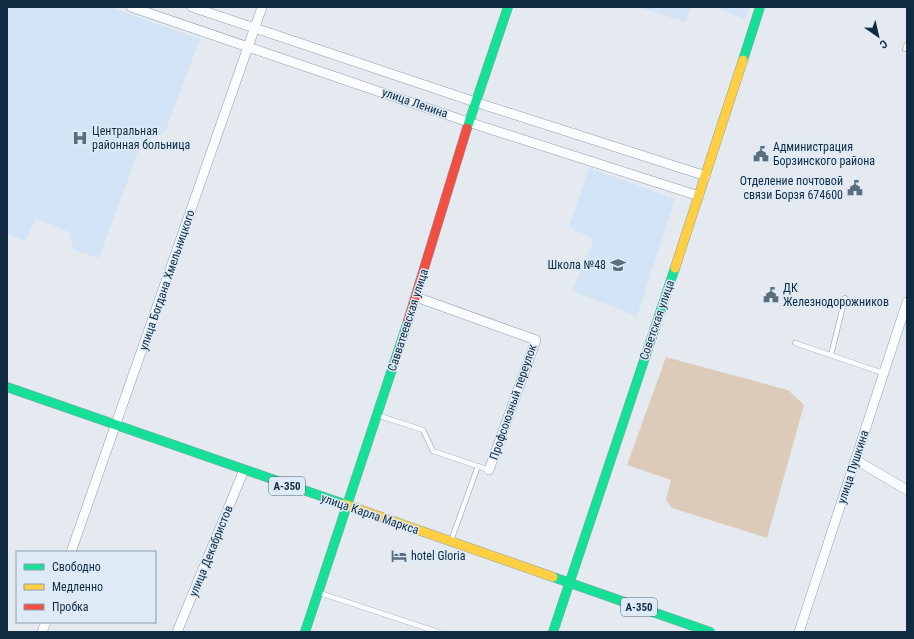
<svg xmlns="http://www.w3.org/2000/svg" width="914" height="639" viewBox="0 0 914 639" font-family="'Roboto Condensed',sans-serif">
	<rect width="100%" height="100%" fill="#e4eaf0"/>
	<g fill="#d2e4f6">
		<path d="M 7,7 L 109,7 L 200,39 L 165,132 L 141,144 L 99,258 L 74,250 L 69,232 L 36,219 L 25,241 L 7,234 Z"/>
		<path d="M 639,7 L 691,7 L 685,22 Z"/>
		<path d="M 714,7 L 749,7 L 745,19 Z"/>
		<path d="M 589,168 L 675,199 L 637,316 L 572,291 L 594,239 L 569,227 Z"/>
	</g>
	<path fill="#ddcbb9" d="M 666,357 L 788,390 L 804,405 L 767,538 L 672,508 L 666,500 L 671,480 L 627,465 Z"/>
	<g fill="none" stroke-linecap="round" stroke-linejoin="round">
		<defs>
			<g id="lane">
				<path d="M 905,49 L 907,44"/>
				<path d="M 795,343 L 883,373"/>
				<path d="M 831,355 L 845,298"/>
				<path d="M 377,415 L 423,430 L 433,451 L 489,470"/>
				<path d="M 452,538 L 478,466"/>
				<path d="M 320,593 L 438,632"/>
			</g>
			<g id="street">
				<path d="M 131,7 L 468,122 L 699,196"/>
				<path d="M 192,7 L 475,102 L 706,176"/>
				<path d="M 416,297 L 536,340 L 489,470"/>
				<path d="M 856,460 L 907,490"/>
				<path d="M 71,552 L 262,7"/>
				<path d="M 42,632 L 46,622"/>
				<path d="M 177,632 L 244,470"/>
				<path d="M 799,632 L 907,302"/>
			</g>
			<g id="fast">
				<path d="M 743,60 L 760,7"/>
				<path d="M 467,128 L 508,7"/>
				<path d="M 7,387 L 344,504"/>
				<path d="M 553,577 L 710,632"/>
				<path d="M 305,632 L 408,321"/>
				<path d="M 553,632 L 675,268"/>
			</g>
			<g id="slow">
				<path d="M 675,268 L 743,60"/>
				<path d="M 344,504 L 553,577"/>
			</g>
			<path id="jam" d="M 408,321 L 467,128"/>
		</defs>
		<use href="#lane" stroke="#8f9eab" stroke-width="5.5"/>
		<use href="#street" stroke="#8f9eab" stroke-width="10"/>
		<use href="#fast" stroke="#8f9eab" stroke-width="10"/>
		<use href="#slow" stroke="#8f9eab" stroke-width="10"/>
		<use href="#jam" stroke="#8f9eab" stroke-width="10"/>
		<use href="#lane" stroke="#fbfcfd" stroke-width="4.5"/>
		<use href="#street" stroke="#fbfcfd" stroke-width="9"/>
		<use href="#fast" stroke="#16e098" stroke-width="9"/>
		<use href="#slow" stroke="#ffcf43" stroke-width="9"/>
		<use href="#jam" stroke="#f24e42" stroke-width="9"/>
	</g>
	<defs>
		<symbol id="hospital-bare" viewBox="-9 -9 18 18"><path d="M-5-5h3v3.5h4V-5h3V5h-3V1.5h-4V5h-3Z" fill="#5a6e7e" stroke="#deeaf6" stroke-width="2.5" paint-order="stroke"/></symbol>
		<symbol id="civic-bare" viewBox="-9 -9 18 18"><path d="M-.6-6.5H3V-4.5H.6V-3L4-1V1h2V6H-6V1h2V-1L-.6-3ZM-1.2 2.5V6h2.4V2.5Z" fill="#5a6e7e" stroke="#deeaf6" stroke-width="2.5" paint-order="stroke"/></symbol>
		<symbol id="school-bare" viewBox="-9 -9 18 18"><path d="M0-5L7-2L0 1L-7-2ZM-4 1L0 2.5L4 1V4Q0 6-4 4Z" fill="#5a6e7e" stroke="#deeaf6" stroke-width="2.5" paint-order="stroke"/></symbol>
		<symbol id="hotel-bare" viewBox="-9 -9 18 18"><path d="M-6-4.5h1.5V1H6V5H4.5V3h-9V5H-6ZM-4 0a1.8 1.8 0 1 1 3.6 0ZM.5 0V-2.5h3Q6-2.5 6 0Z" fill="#5a6e7e" stroke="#deeaf6" stroke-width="2.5" paint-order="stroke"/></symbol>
	</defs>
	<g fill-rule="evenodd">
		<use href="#hospital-bare" x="69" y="127" width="22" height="22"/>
		<use href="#civic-bare" x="750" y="143" width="22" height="22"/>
		<use href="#civic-bare" x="844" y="177" width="22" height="22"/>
		<use href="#school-bare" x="607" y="254" width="22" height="22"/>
		<use href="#civic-bare" x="760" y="284" width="22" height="22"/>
		<use href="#hotel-bare" x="388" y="545" width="22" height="22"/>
	</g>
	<g text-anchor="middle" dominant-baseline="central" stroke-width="3" stroke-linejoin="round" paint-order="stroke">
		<g fill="#deeaf6" stroke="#4e6477" stroke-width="1">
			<rect x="269" y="477" width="36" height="18" rx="3"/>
			<rect x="621" y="598" width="36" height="18" rx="3"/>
		</g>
		<g font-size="11" font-weight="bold" fill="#102b41">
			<text x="287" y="486">А-350</text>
			<text x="639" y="607">А-350</text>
		</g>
		<g font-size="12" fill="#102b41" stroke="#deeaf6">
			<text transform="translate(415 103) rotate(19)">улица Ленина</text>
			<text transform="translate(167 280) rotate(-71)">улица Богдана Хмельницкого</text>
			<text transform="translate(408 320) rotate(-72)">Савватеевская улица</text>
			<text transform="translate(657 320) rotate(-71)">Советская улица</text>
			<text transform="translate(513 402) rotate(-71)">Профсоюзный переулок</text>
			<text transform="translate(853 467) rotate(-72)">улица Пушкина</text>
			<text transform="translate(370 514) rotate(19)">улица Карла Маркса</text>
			<text transform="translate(211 551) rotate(-68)">улица Декабристов</text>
		</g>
		<g font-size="12" fill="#102b41" stroke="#deeaf6" text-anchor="start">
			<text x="92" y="131">Центральная<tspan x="92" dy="14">районная больница</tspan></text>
			<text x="773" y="147">Администрация<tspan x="773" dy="14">Борзинского района</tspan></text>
			<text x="843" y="181" text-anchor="end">Отделение почтовой<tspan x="843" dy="14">связи Борзя 674600</tspan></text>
			<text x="606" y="265" text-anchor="end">Школа №48</text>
			<text x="783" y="288">ДК<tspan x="783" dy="14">Железнодорожников</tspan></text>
			<text x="411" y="556">hotel Gloria</text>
		</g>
	</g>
	<rect width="914" height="639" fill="none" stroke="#102b41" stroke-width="16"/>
	<rect x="16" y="551" width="140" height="72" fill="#deeaf6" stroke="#8c9eae"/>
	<rect x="24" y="564" width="20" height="6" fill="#16e098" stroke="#8c9eae"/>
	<text x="52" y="571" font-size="12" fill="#102b41">Свободно</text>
	<rect x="24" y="584" width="20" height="6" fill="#ffcf43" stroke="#8c9eae"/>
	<text x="52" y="591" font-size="12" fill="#102b41">Медленно</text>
	<rect x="24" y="604" width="20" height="6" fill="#f24e42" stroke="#8c9eae"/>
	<text x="52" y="611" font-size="12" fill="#102b41">Пробка</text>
	<g transform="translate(878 36) rotate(146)" stroke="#deeaf6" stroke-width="3" paint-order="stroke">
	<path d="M0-3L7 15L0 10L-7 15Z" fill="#102b41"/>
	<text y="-6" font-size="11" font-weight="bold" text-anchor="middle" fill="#102b41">С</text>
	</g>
</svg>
